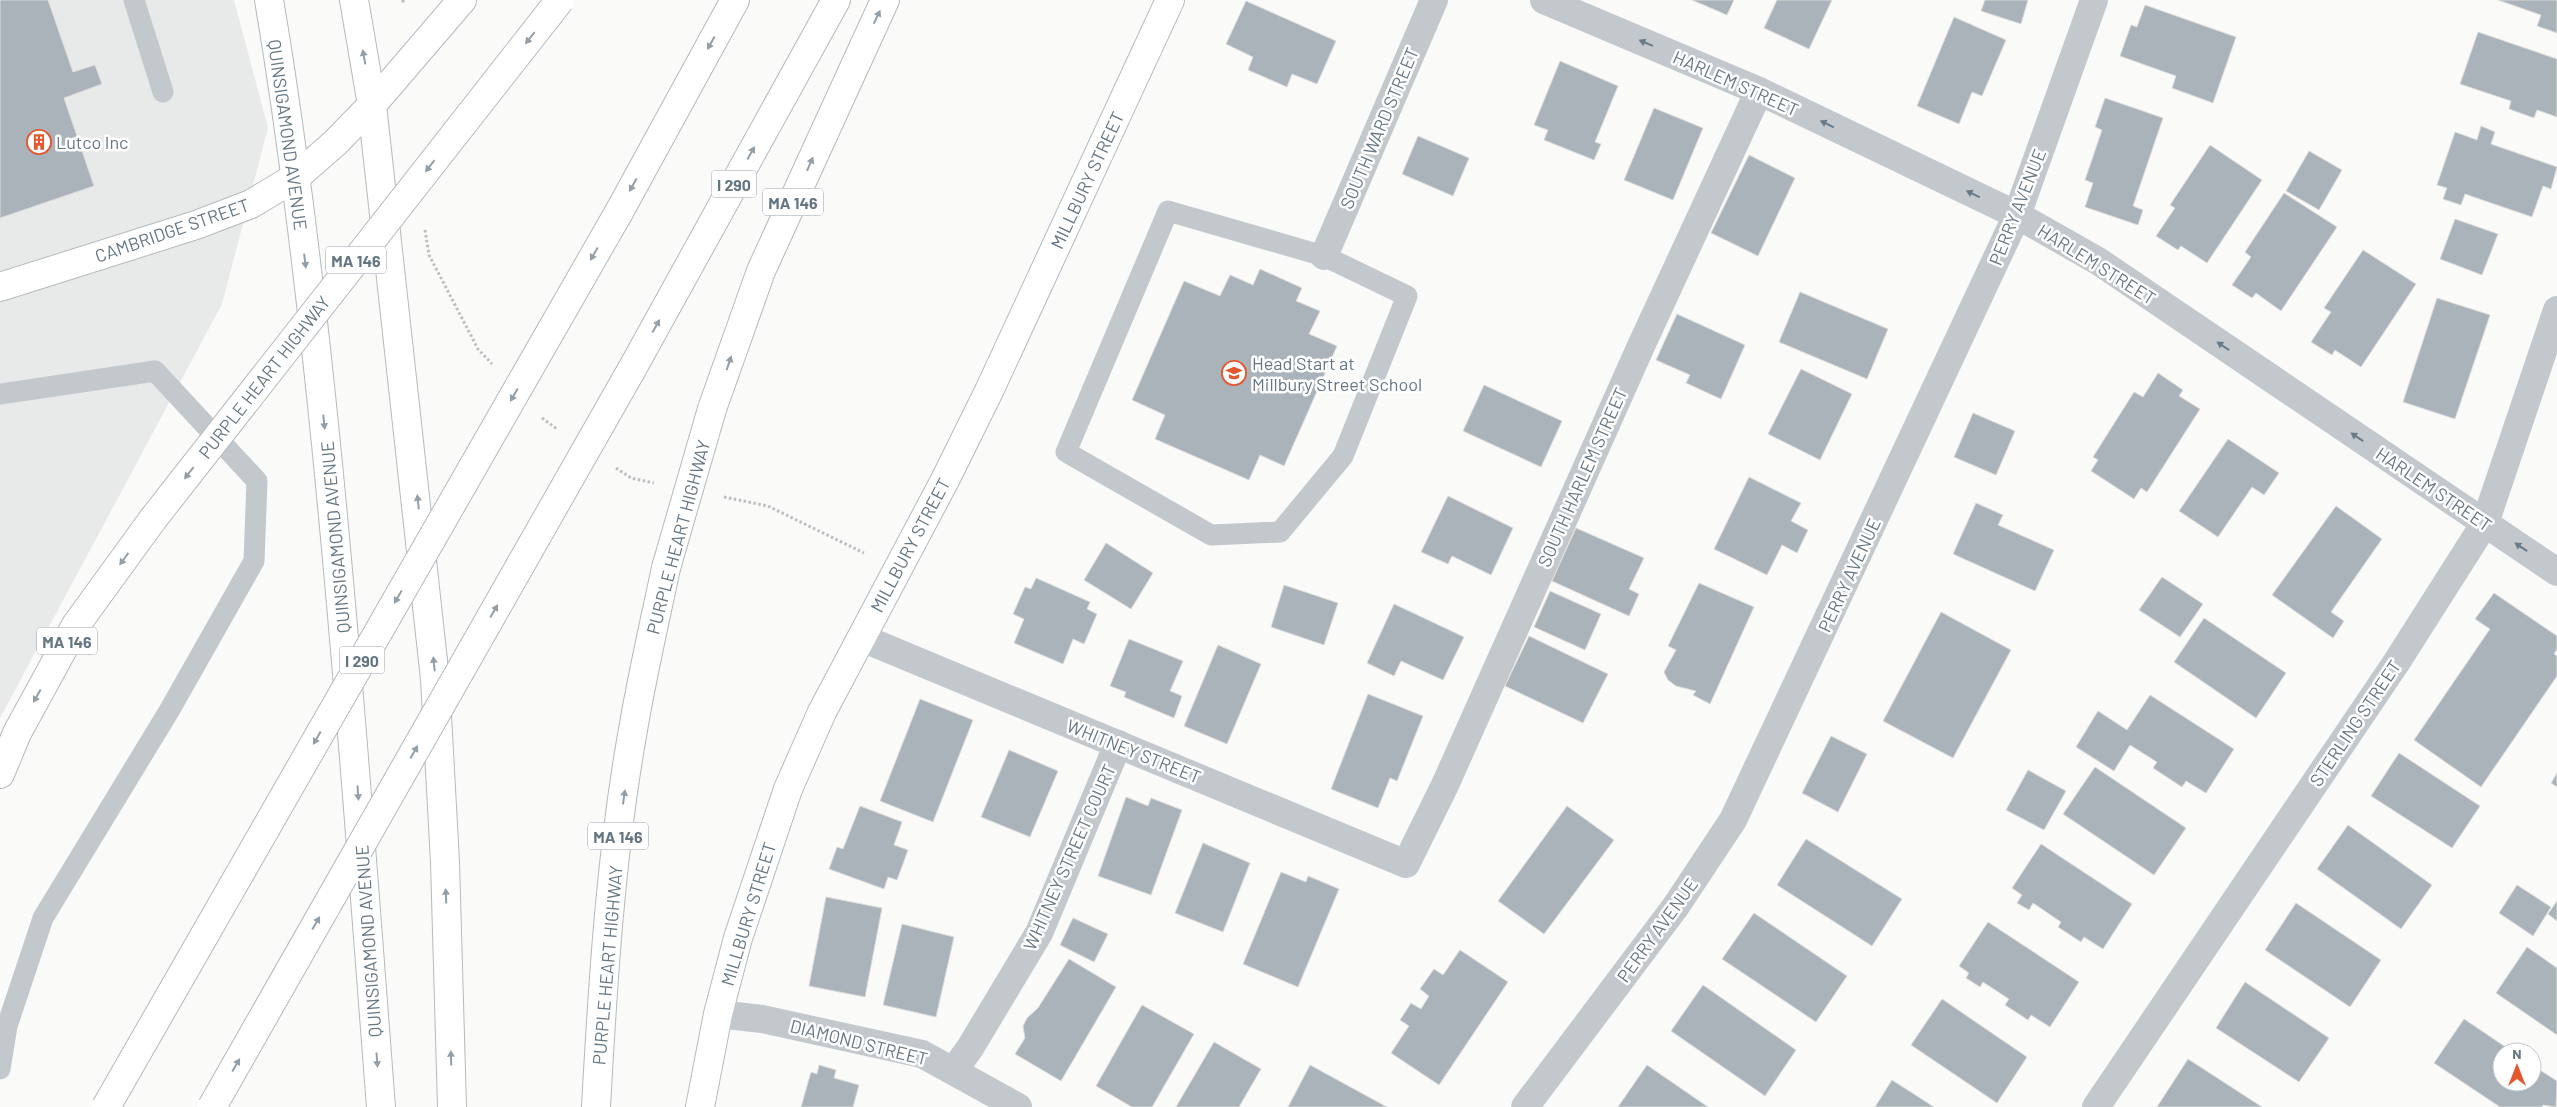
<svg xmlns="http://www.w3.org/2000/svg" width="2557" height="1107" viewBox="0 0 2557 1107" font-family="Barlow,sans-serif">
	<rect width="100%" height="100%" fill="#fafaf8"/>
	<path fill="#e8e9e9" d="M 0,0 L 234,0 L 268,128 L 222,304 L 0,718 Z"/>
	<g fill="#aab3b9" stroke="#dcdcda">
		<path d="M 0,0 L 48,0 L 73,72 L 95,65 L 102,84 L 64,98 L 94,186 L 0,218 Z"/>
		<path d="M 1692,0 L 1734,0 L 1727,15 Z"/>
		<path d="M 1777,0 L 1832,0 L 1809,49 L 1764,28 Z"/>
		<path d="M 1985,0 L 2028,0 L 2021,24 L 1981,11 Z"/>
		<path d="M 2498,0 L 2557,0 L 2557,33 L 2537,26 L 2541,15 Z"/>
		<path d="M 1246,1 L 1336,41 L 1317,84 L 1292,74 L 1287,87 L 1248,70 L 1253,57 L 1226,44 Z"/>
		<path d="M 2145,5 L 2236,37 L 2213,103 L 2172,88 L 2176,76 L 2120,56 L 2131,25 L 2137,27 Z"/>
		<path d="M 1954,17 L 2006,40 L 1982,96 L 1972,92 L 1959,124 L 1917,106 Z"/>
		<path d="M 2478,32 L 2557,59 L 2557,117 L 2537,110 L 2534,118 L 2509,109 L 2511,101 L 2460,84 Z"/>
		<path d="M 1560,61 L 1618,86 L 1595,142 L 1601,144 L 1594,160 L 1544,140 L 1548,130 L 1534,125 Z"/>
		<path d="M 2105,98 L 2163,118 L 2133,206 L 2143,210 L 2138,225 L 2085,207 L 2093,183 L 2085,180 L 2102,130 L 2095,127 Z"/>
		<path d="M 1654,108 L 1703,128 L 1673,200 L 1624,180 Z"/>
		<path d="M 2481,126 L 2495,132 L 2491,144 L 2557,167 L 2551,189 L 2543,186 L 2532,217 L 2465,194 L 2461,205 L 2443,199 L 2447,188 L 2437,185 L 2455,132 L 2477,140 Z"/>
		<path d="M 1418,136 L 1469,158 L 1453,196 L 1402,174 Z"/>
		<path d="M 2210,145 L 2262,180 L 2207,263 L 2181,246 L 2178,250 L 2156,236 L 2175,208 L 2170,205 Z"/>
		<path d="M 2309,151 L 2342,170 L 2319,210 L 2286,191 Z"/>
		<path d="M 1749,155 L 1795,178 L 1758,256 L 1711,233 Z"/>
		<path d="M 2284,193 L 2337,227 L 2281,311 L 2256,293 L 2252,298 L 2232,285 L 2251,257 L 2245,252 Z"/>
		<path d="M 2455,219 L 2498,234 L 2482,275 L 2440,259 Z"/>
		<path d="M 2363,250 L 2416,284 L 2361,367 L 2335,350 L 2332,355 L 2311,342 L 2331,312 L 2324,308 Z"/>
		<path d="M 1260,269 L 1302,288 L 1296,301 L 1320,311 L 1309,334 L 1337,346 L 1284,466 L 1260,455 L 1249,480 L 1155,439 L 1165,415 L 1132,400 L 1184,281 L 1220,296 L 1230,275 L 1253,285 Z"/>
		<path d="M 1800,292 L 1888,329 L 1867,379 L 1779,342 Z"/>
		<path d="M 2437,298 L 2490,315 L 2455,419 L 2403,402 Z"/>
		<path d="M 1677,314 L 1745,345 L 1721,399 L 1686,383 L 1690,375 L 1656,360 Z"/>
		<path d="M 1801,369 L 1852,394 L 1820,460 L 1768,434 Z"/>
		<path d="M 2158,373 L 2183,390 L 2179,396 L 2200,409 L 2147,492 L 2141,488 L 2134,499 L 2091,471 L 2098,460 L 2093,457 L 2134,392 L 2143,397 Z"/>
		<path d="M 1484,385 L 1562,421 L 1541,467 L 1463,431 Z"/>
		<path d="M 1973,413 L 2015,431 L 1996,475 L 1954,457 Z"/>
		<path d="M 2228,439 L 2279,473 L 2264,495 L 2252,487 L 2218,537 L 2179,511 Z"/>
		<path d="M 1749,477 L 1801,503 L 1791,521 L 1808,530 L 1797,553 L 1782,545 L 1767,575 L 1714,549 Z"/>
		<path d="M 1448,496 L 1513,528 L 1491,575 L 1452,556 L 1448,564 L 1421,552 Z"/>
		<path d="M 1976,503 L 2003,515 L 1998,525 L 2054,550 L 2035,591 L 1953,554 Z"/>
		<path d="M 2336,506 L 2382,539 L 2331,612 L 2344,621 L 2333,638 L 2272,595 Z"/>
		<path d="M 1576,528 L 1644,558 L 1629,589 L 1639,594 L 1629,616 L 1552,581 Z"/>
		<path d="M 1106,543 L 1153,573 L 1131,609 L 1084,580 Z"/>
		<path d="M 2162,577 L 2203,604 L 2180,637 L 2139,610 Z"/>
		<path d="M 1036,578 L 1090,602 L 1087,609 L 1097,614 L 1084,644 L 1073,639 L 1063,664 L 1014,643 L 1024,619 L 1013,614 L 1025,587 L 1031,589 Z"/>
		<path d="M 1699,583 L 1754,607 L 1710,704 L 1693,695 L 1696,691 L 1676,686 L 1668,680 L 1664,672 L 1676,650 L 1668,646 Z"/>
		<path d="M 1284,585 L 1338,603 L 1324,645 L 1271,627 Z"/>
		<path d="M 1550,591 L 1601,614 L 1585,650 L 1534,627 Z"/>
		<path d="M 2494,593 L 2557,636 L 2557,649 L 2554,654 L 2557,656 L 2557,676 L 2481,787 L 2414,740 L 2490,629 L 2475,619 Z"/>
		<path d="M 1394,604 L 1464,637 L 1443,680 L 1401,661 L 1394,676 L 1367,663 Z"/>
		<path d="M 1941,612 L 2011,650 L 1953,758 L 1883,721 Z"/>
		<path d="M 2204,618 L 2286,673 L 2256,718 L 2174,662 Z"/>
		<path d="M 1529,636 L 1608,674 L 1583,723 L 1505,686 Z"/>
		<path d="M 1129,639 L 1183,661 L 1170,691 L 1182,696 L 1174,718 L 1124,697 L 1126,692 L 1110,686 Z"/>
		<path d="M 1218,645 L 1261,664 L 1227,744 L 1184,726 Z"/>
		<path d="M 1368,694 L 1423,716 L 1397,781 L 1390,778 L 1378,808 L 1331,789 Z"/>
		<path d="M 2150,695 L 2234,749 L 2206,793 L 2186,781 L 2182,787 L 2153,768 L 2157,762 L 2130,745 L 2114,771 L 2076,747 L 2098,711 L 2127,730 Z"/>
		<path d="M 920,699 L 973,720 L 933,822 L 880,801 Z"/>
		<path d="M 1831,736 L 1867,754 L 1838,812 L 1802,793 Z"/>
		<path d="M 1009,750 L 1058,771 L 1030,837 L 981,817 Z"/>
		<path d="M 2399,753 L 2480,806 L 2452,848 L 2371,796 Z"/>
		<path d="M 2095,767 L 2186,828 L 2154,875 L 2063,814 Z"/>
		<path d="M 2028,770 L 2066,791 L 2044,830 L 2006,810 Z"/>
		<path d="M 2557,773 L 2557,787 L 2551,783 Z"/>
		<path d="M 1126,797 L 1148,806 L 1151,798 L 1182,810 L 1151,895 L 1098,876 Z"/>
		<path d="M 860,806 L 902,822 L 894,845 L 908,850 L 897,880 L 888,877 L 884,889 L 829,869 L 837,847 L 843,849 Z"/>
		<path d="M 1567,806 L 1614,840 L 1544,934 L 1498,901 Z"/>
		<path d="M 2348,825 L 2432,885 L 2401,929 L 2317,869 Z"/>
		<path d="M 1806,839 L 1902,899 L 1872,946 L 1777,885 Z"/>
		<path d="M 1203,843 L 1250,863 L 1223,932 L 1175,913 Z"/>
		<path d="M 2041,844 L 2132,904 L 2103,949 L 2084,937 L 2081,942 L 2058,927 L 2061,922 L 2033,903 L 2029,910 L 2017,903 L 2022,895 L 2012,888 Z"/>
		<path d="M 1281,872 L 1306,882 L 1308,876 L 1339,889 L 1298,987 L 1243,964 Z"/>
		<path d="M 2517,885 L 2551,907 L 2533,936 L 2499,913 Z"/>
		<path d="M 826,897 L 882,908 L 865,997 L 809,986 Z"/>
		<path d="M 2557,901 L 2557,921 L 2548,914 Z"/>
		<path d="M 2296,903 L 2381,960 L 2350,1007 L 2265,950 Z"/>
		<path d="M 1754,913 L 1847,976 L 1816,1022 L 1722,959 Z"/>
		<path d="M 1073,918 L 1108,934 L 1094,962 L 1060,945 Z"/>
		<path d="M 1988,922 L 2079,982 L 2050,1027 L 2031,1015 L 2028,1020 L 2005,1005 L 2009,999 L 1983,982 L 1980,987 L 1966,978 L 1969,973 L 1959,966 Z"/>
		<path d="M 902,924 L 954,937 L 936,1017 L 883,1005 Z"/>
		<path d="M 2527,947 L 2557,968 L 2557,1035 L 2496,993 Z"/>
		<path d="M 1460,950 L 1508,982 L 1439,1085 L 1391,1053 L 1409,1026 L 1400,1020 L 1411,1003 L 1421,1009 L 1429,996 L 1420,989 L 1434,969 L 1443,975 Z"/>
		<path d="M 1069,959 L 1116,987 L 1061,1081 L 1015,1054 L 1025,1038 L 1023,1026 L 1027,1018 L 1038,1008 Z"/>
		<path d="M 2245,982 L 2329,1038 L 2299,1082 L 2216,1028 Z"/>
		<path d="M 1703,985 L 1796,1050 L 1765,1096 L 1671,1031 Z"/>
		<path d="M 1942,999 L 2027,1057 L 1997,1103 L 1911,1045 Z"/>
		<path d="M 1142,1005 L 1194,1034 L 1152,1107 L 1132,1107 L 1096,1086 Z"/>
		<path d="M 2464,1019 L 2513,1052 L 2502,1052 L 2502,1082 L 2532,1082 L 2532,1065 L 2557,1081 L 2556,1107 L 2543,1105 L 2542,1107 L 2500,1107 L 2434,1063 Z"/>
		<path d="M 1214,1042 L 1261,1069 L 1239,1107 L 1176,1107 Z"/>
		<path d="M 2188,1059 L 2262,1107 L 2157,1107 Z"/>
		<path d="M 819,1065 L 836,1070 L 834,1078 L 859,1085 L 853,1107 L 801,1107 L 811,1072 L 817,1074 Z"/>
		<path d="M 1310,1065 L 1387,1107 L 1288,1107 Z"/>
		<path d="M 1647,1065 L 1708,1107 L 1618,1107 Z"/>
		<path d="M 1892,1080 L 1934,1107 L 1875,1107 Z"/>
	</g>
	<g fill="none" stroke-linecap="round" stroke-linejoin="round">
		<defs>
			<g id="secondary">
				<path d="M 372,105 L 462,0"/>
				<path d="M 700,1107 L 718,1014 L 738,938 L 788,789 L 822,712 L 945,480 L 989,391 L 1170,0"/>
			</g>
			<g id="primary">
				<path d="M 269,0 C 294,147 311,295 326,444 C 348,664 364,886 381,1107"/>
				<path d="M 354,0 L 372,105 L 435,679 L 445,862 L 452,1107"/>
				<path d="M 0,287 L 196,225 L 251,204 L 296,177 L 335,143 L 372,105"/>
			</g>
			<g id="motorway">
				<path d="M 619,212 L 735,0"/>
				<path d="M 632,369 L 836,0"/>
				<path d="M 712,409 L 761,271 L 885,0"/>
				<path d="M 0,774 L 17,733 L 76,625 L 153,519"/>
				<path d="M 596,1107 C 603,979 611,850 634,724 C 643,672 655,620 666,568"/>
			</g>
		</defs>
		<use href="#secondary" stroke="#b3babf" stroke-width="30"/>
		<use href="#primary" stroke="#b5babe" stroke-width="30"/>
		<use href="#motorway" stroke="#b4b9bd" stroke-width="30"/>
		<g stroke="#bbbfc2" stroke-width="3" stroke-dasharray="2.5 2.5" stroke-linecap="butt">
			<path d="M 403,0 L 403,5"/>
			<path d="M 425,230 L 429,255 L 478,349 L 492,364"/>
			<path d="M 542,418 L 557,429"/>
			<path d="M 616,468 L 631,478 L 654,483"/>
			<path d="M 724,497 L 768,506 L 864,553"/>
		</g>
		<g stroke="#c3c8cc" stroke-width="21">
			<path d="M 134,0 L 163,92"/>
			<path d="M 1168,211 L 1324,256 L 1407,296 L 1343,456 L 1280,532 L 1211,535 L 1066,452 Z"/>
			<path d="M 0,394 L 155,371 L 257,481 L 254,561 L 169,711 L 43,918 L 7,1026 L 0,1069"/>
		</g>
		<g stroke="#c3c8cc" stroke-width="28">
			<path d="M 1544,0 L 1759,91 L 2017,215 L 2098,261 L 2557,572"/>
			<path d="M 1324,256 L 1434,0"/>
			<path d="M 862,638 L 1406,864 L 1445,785 L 1641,346 L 1759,91"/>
			<path d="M 718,1014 L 762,1019 L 922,1054 L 1018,1107"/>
			<path d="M 954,1070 L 970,1048 L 1039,933 L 1118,744"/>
			<path d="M 1525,1107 L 1676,906 L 1733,820 L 2017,215 L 2094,0"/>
			<path d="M 2096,1107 L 2396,663 L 2485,523 L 2557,310"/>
		</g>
		<use href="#secondary" stroke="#fff" stroke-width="28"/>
		<use href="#primary" stroke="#fff" stroke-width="28"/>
		<use href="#motorway" stroke="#fff" stroke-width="28"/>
		<defs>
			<g id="motorway-bridge">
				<path d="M 153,519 L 560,0"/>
				<path d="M 666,568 L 712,409"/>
				<path d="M 106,1107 L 619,212"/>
				<path d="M 212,1107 L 632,369"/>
			</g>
		</defs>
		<use href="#motorway-bridge" stroke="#b4b9bd" stroke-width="30" stroke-linecap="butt"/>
		<use href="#motorway-bridge" stroke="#fff" stroke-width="28"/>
	</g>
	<defs><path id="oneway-solid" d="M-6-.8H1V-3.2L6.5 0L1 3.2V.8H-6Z" transform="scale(1.25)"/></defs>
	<g fill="#939fa8">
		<use href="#oneway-solid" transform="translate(877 17) rotate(-65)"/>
		<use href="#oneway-solid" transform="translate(530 38) rotate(128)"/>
		<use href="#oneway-solid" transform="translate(711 43) rotate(119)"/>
		<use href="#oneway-solid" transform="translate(364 57) rotate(-100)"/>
		<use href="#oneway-solid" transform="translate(751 153) rotate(-61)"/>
		<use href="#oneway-solid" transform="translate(810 164) rotate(-66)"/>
		<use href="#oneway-solid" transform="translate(430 166) rotate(128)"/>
		<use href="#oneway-solid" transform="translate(633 185) rotate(119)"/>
		<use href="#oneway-solid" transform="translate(594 254) rotate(120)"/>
		<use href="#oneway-solid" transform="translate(305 261) rotate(83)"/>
		<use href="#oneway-solid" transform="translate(656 326) rotate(-61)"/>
		<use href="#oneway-solid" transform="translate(729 363) rotate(-71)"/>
		<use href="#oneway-solid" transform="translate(514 395) rotate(120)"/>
		<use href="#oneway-solid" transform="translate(324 422) rotate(84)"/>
		<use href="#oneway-solid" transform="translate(189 473) rotate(128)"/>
		<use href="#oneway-solid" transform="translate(418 502) rotate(-96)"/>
		<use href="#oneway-solid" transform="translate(124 559) rotate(126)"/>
		<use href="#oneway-solid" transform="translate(398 597) rotate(120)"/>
		<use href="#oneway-solid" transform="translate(494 611) rotate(-60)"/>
		<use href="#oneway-solid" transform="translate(434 664) rotate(-96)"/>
		<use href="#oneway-solid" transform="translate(37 696) rotate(119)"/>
		<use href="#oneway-solid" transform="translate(317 738) rotate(120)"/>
		<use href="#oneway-solid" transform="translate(414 752) rotate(-60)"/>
		<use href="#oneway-solid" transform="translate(358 793) rotate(86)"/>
		<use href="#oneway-solid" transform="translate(624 797) rotate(-82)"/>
		<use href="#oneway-solid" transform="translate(446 896) rotate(-92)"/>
		<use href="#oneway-solid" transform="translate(316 923) rotate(-60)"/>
		<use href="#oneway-solid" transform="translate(451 1058) rotate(-92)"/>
		<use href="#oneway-solid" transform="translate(377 1060) rotate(86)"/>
		<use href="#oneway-solid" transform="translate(236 1065) rotate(-60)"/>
	</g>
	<g fill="#6a7a87">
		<use href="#oneway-solid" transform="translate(1646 43) rotate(-157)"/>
		<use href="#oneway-solid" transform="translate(1827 124) rotate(-154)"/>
		<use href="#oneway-solid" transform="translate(1973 194) rotate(-154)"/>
		<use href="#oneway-solid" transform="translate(2223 346) rotate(-146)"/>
		<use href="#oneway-solid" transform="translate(2357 437) rotate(-146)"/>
		<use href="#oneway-solid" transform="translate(2521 547) rotate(-146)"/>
	</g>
	<defs>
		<symbol id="building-ring" viewBox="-11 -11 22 22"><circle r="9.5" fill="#fff" stroke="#e4572e" stroke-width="1.5"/><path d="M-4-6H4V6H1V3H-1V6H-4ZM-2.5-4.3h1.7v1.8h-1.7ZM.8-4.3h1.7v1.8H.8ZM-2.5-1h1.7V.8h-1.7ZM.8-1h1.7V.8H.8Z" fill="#e4572e"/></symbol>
		<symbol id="school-ring" viewBox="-11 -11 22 22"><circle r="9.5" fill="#fff" stroke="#e4572e" stroke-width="1.5"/><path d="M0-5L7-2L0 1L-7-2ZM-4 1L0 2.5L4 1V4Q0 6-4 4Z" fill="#e4572e"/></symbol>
	</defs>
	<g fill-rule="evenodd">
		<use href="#building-ring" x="25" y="128" width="28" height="28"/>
		<use href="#school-ring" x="1220" y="359" width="28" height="28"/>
	</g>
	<g text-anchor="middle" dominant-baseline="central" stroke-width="5" stroke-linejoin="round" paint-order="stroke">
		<g fill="#fff" stroke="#939fa8" stroke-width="1">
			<rect x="711.5" y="170.5" width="45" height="27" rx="4"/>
			<rect x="763" y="188.5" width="60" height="27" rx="4"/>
			<rect x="326" y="246.5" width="60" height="27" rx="4"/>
			<rect x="37" y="627.5" width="60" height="27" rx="4"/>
			<rect x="339.5" y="646.5" width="45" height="27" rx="4"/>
			<rect x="588" y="822.5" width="60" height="27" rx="4"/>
		</g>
		<g font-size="16" font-weight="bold" fill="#657683">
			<text x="734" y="184">I 290</text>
			<text x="793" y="202">MA 146</text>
			<text x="356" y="260">MA 146</text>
			<text x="67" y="641">MA 146</text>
			<text x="362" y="660">I 290</text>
			<text x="618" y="836">MA 146</text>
		</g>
		<g font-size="18" fill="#657683" stroke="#fff">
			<text transform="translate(1736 83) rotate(24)">HARLEM STREET</text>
			<text transform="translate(1379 128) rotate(-67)">SOUTH WARD STREET</text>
			<text transform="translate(288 135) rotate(82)">QUINSIGAMOND AVENUE</text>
			<text transform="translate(1087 180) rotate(-65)">MILLBURY STREET</text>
			<text transform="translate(2017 207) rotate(-68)">PERRY AVENUE</text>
			<text transform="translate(172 230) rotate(-19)">CAMBRIDGE STREET</text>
			<text transform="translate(2097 264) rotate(32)">HARLEM STREET</text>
			<text transform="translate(264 377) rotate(-52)">PURPLE HEART HIGHWAY</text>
			<text transform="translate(1582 477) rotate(-66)">SOUTH HARLEM STREET</text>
			<text transform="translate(2434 489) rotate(34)">HARLEM STREET</text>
			<text transform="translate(335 537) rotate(-95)">QUINSIGAMOND AVENUE</text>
			<text transform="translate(678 537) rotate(-75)">PURPLE HEART HIGHWAY</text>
			<text transform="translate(910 545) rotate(-62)">MILLBURY STREET</text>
			<text transform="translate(1849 575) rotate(-65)">PERRY AVENUE</text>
			<text transform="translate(2355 723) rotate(-56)">STERLING STREET</text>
			<text transform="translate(1134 751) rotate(22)">WHITNEY STREET</text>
			<text transform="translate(1069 857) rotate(-66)">WHITNEY STREET COURT</text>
			<text transform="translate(748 914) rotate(-73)">MILLBURY STREET</text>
			<text transform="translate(1657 930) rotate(-54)">PERRY AVENUE</text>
			<text transform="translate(368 941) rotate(-94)">QUINSIGAMOND AVENUE</text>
			<text transform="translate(607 965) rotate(-85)">PURPLE HEART HIGHWAY</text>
			<text transform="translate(859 1042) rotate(14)">DIAMOND STREET</text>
		</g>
		<g font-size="18" fill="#657683" stroke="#fff" text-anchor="start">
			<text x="56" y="142">Lutco Inc</text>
			<text x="1252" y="363">Head Start at<tspan x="1252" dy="21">Millbury Street School</tspan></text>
		</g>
	</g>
	<g transform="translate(2517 1067)"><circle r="24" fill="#ffffff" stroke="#c1c8cd"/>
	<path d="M0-4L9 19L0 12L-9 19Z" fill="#e4572e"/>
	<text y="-8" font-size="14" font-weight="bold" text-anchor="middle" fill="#657683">N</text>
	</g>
</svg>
